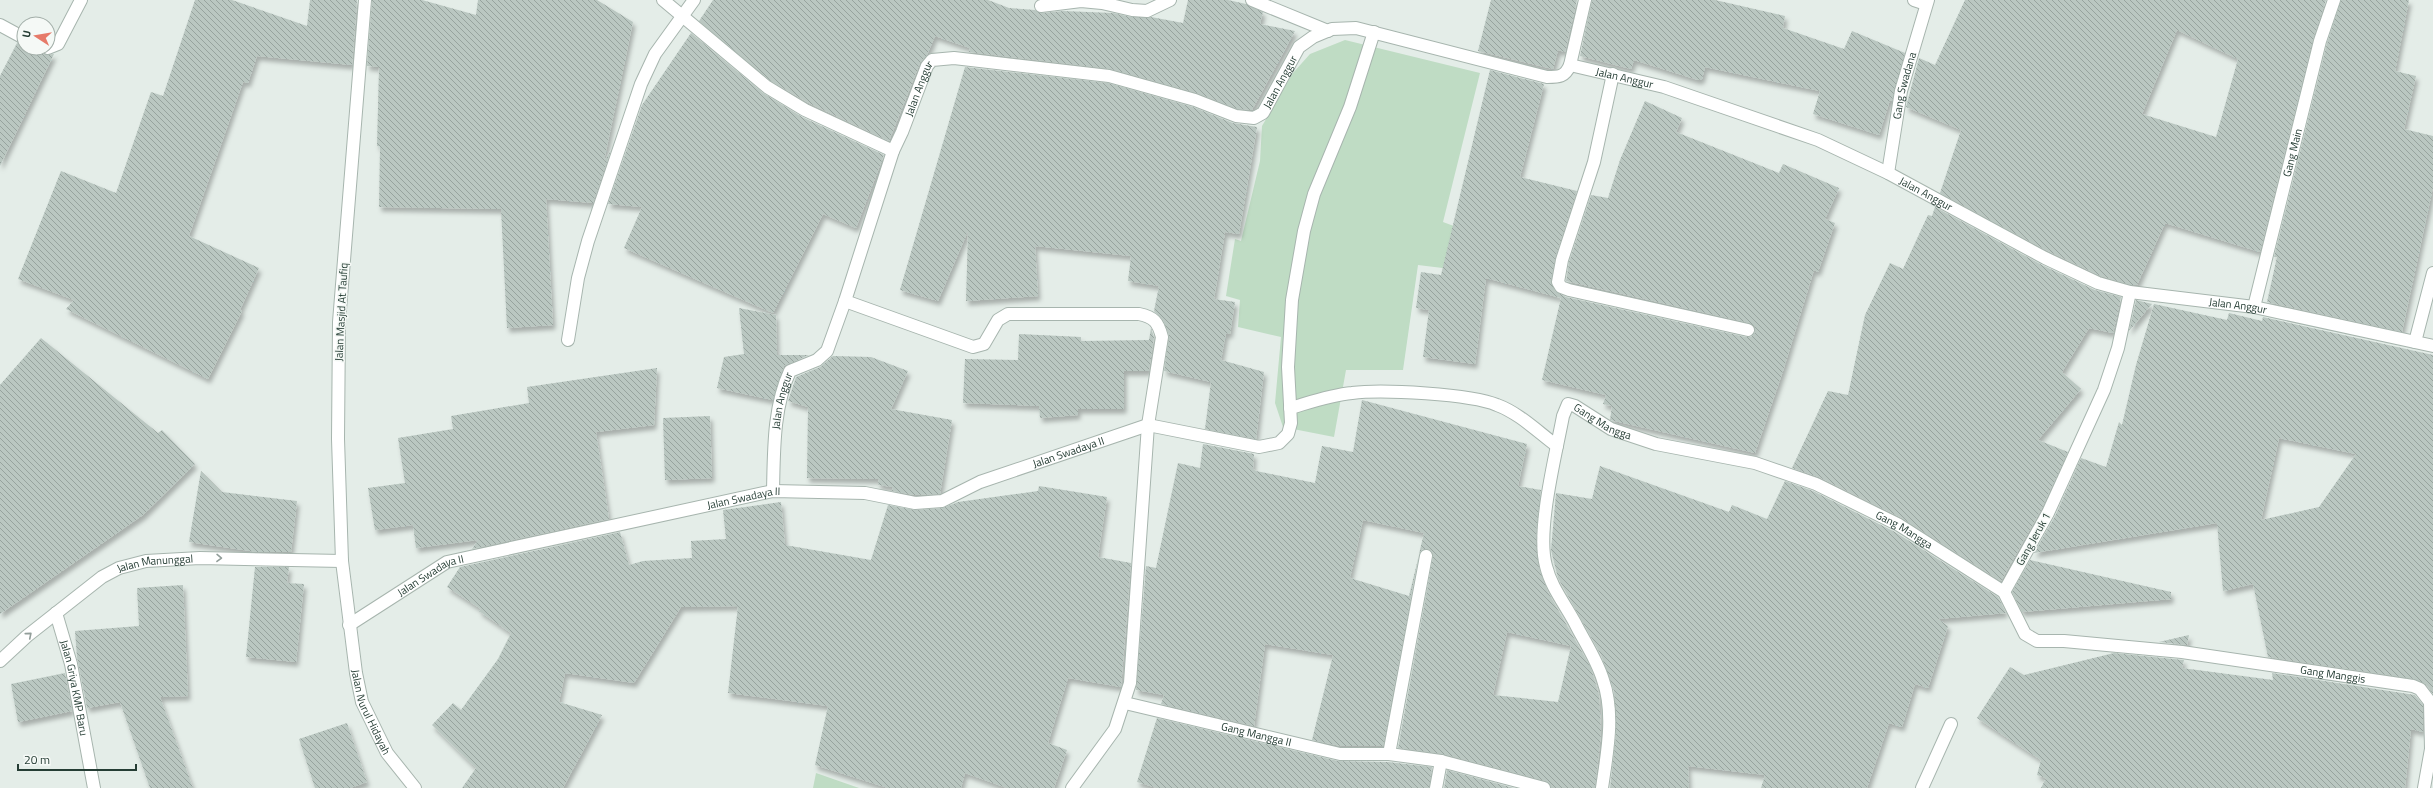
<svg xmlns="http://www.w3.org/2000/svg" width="2433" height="788" viewBox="0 0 2433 788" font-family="'Titillium Web',sans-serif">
	<defs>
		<pattern id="building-back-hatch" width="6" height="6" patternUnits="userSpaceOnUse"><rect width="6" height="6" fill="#bac7c1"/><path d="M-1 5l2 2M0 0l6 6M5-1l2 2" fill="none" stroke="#97a39e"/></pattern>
		<filter id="shadow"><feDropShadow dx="2.5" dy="4.5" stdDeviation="2" flood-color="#0004"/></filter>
	</defs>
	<rect width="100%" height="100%" fill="#e4ede8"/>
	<g fill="#bfdcc4">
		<path d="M 1345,40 L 1480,73 L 1443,222 L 1470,232 L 1459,270 L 1418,265 L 1403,370 L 1346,370 L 1334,437 L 1283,427 L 1275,403 L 1281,337 L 1238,327 L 1240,300 L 1226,296 L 1235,239 L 1241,241 L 1260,161 L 1262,126 L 1293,73 L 1310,54 Z"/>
		<path d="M 816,773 L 859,788 L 813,788 Z"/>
	</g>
	<g fill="url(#building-back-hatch)" fill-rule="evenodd" filter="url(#shadow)">
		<path d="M 195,0 L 232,0 L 307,26 L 310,0 L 357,0 L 352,65 L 257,56 L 248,83 L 243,82 L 189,236 L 259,268 L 240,310 L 242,311 L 208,379 L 66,309 L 74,300 L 18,279 L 61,171 L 116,193 L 151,92 L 163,96 Z"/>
		<path d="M 372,0 L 422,0 L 476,15 L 478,0 L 597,0 L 633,22 L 604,161 L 611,150 L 593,203 L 546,199 L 553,325 L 507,328 L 501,209 L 379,207 L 380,146 L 377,146 L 379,67 L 367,66 Z"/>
		<path d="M 713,0 L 988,0 L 1009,8 L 1035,10 L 1042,13 L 1063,11 L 1113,13 L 1131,17 L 1151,17 L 1183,23 L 1188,0 L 1228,0 L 1246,4 L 1263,12 L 1260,24 L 1295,31 L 1252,110 L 1238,109 L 1197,93 L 1111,69 L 969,52 L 970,48 L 935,36 L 927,55 L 920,63 L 889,141 L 809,103 L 771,81 L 699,21 Z"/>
		<path d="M 1491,0 L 1577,0 L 1565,52 L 1558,50 L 1553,69 L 1478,51 Z"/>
		<path d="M 1592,0 L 1715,0 L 1785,16 L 1783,28 L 1844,49 L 1852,31 L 1905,53 L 1892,101 L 1890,100 L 1879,135 L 1813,114 L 1820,91 L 1705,67 L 1702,79 L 1698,80 L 1634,60 L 1631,69 L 1580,56 Z"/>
		<path d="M 1965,0 L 2326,0 L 2313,39 L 2260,252 L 2165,223 L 2137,285 L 2131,285 L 2101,276 L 2048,251 L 1940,193 L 1961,130 L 1906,107 L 1919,58 L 1935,65 ZM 2177,30 L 2238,59 L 2216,137 L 2142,114 Z"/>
		<path d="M 2341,0 L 2409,0 L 2395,71 L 2416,76 L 2404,129 L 2433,136 L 2433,187 L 2402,332 L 2267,302 L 2277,257 L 2274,257 L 2327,43 Z"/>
		<path d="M 691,33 L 763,93 L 802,117 L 884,155 L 856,228 L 823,214 L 773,313 L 624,248 L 642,207 L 608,204 L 642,105 Z"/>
		<path d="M 17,43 L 24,45 L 24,48 L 41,48 L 47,55 L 54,54 L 0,166 L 0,76 Z"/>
		<path d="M 965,67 L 1108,83 L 1193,107 L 1233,123 L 1257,127 L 1239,234 L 1225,232 L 1214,299 L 1235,302 L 1230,334 L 1226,333 L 1221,360 L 1264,372 L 1256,439 L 1205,429 L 1211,382 L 1164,371 L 1169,335 L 1163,320 L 1154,311 L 1159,286 L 1128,281 L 1131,256 L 1035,246 L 1038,296 L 966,301 L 968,231 L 938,301 L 900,290 Z"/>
		<path d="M 1490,70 L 1544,84 L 1520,177 L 1577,191 L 1555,258 L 1551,281 L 1555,291 L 1566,297 L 1746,337 L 1751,337 L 1755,332 L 1755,327 L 1750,323 L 1566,281 L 1569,262 L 1591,195 L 1608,198 L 1620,160 L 1645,101 L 1682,118 L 1676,132 L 1779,173 L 1783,164 L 1839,188 L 1825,219 L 1835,223 L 1818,272 L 1814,270 L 1783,371 L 1755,453 L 1610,420 L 1612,406 L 1603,404 L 1606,395 L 1542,380 L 1561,298 L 1486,278 L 1475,364 L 1423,357 L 1429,310 L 1416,308 L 1421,272 L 1441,275 Z"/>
		<path d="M 1935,207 L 2042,265 L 2095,290 L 2121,297 L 2113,333 L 2089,328 L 2062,372 L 2081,389 L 2038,440 L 2068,452 L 2041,510 L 2001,581 L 1902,518 L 1819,477 L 1792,468 L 1828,391 L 1848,395 L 1865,315 L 1890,263 L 1903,269 L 1928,215 L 1932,216 Z"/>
		<path d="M 2136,300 L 2152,304 L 2129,331 Z"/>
		<path d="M 2154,304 L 2227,320 L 2229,313 L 2262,321 L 2263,317 L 2433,355 L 2433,694 L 2426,684 L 2414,679 L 2268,657 L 2253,584 L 2223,591 L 2217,523 L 2034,553 L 2055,516 L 2081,458 L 2106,467 L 2119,422 L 2122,425 L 2136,365 ZM 2279,438 L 2356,454 L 2319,507 L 2261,520 Z"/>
		<path d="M 739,308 L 776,315 L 777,355 L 809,355 L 784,366 L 773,400 L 717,388 L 724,357 L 744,354 Z"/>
		<path d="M 1151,328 L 1154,337 L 1149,371 L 1124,371 L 1124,409 L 1078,409 L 1078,415 L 1040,418 L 1039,406 L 963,403 L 965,359 L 1018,360 L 1019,334 L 1081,337 L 1081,341 L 1149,340 Z"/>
		<path d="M 41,338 L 158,433 L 162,430 L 195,464 L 143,515 L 0,614 L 0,385 Z"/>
		<path d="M 833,356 L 871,357 L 908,371 L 891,409 L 952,420 L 940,494 L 915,495 L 892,491 L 893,487 L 878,485 L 879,479 L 807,478 L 808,407 L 788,401 L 796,377 L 820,367 Z"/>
		<path d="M 657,368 L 654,425 L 596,432 L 609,519 L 472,549 L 478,540 L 416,548 L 413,525 L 375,530 L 368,488 L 405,483 L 398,438 L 453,429 L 451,416 L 529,403 L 527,387 Z"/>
		<path d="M 1362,400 L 1527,444 L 1518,486 L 1541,490 L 1536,533 L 1539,568 L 1548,592 L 1591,668 L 1599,695 L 1601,733 L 1595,788 L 1551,788 L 1546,781 L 1443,754 L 1398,748 L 1433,557 L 1433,553 L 1428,549 L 1423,549 L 1419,554 L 1424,533 L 1363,520 L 1350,578 L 1409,596 L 1419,555 L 1383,746 L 1341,746 L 1312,740 L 1333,655 L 1265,644 L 1254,726 L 1161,704 L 1164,695 L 1136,690 L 1146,566 L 1156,568 L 1178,463 L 1200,468 L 1203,444 L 1254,454 L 1253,469 L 1256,471 L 1315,483 L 1322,446 L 1353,452 ZM 1507,632 L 1571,646 L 1558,702 L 1493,695 Z"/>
		<path d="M 710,416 L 712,478 L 665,480 L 663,418 Z"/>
		<path d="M 1600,466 L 1729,512 L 1732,505 L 1767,519 L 1785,481 L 1813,491 L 1895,532 L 1998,597 L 2006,613 L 1938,619 L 1948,626 L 1928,688 L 1915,684 L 1902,727 L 1889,723 L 1867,788 L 1761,788 L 1765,775 L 1688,766 L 1689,788 L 1610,788 L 1616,734 L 1614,691 L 1601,655 L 1558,578 L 1551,550 L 1556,493 L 1592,499 Z"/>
		<path d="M 201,471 L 222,492 L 297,501 L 291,552 L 257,552 L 189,542 Z"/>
		<path d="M 1039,486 L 1107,497 L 1098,557 L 1131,563 L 1121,687 L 1068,678 L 1048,743 L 1067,750 L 1054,788 L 1007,788 L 965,773 L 961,788 L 888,788 L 815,765 L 828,706 L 728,693 L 738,606 L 681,607 L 634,683 L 565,673 L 559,702 L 602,715 L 563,788 L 462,788 L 476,768 L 432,725 L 453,703 L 461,710 L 498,659 L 511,633 L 479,611 L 481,609 L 447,587 L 460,567 L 620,532 L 629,565 L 643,561 L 692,558 L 691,541 L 726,539 L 723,510 L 781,502 L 785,545 L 871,560 L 888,505 L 915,510 L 943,508 L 958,502 L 1038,491 Z"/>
		<path d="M 2030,560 L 2171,592 L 2171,599 L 2022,612 L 2012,592 Z"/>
		<path d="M 255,567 L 289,567 L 287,583 L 304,584 L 296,662 L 246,657 Z"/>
		<path d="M 183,585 L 188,696 L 160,697 L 193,788 L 150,788 L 120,702 L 87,708 L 77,657 L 75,631 L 139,626 L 137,588 Z"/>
		<path d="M 2189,635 L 2187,645 L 2159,642 Z"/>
		<path d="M 2114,653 L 2184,660 L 2182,668 L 2273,680 L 2272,673 L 2415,695 L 2423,705 L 2423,732 L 2411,729 L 2405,788 L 2041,788 L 2046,778 L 2037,775 L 2041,760 L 1977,718 L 2010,667 L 2024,675 Z"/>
		<path d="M 65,673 L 72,711 L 18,722 L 11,684 Z"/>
		<path d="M 1157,718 L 1338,761 L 1388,762 L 1432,767 L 1429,788 L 1157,788 L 1137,782 Z"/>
		<path d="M 347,723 L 367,782 L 350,788 L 315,788 L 299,739 Z"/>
		<path d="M 1447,770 L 1514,788 L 1444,788 Z"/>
	</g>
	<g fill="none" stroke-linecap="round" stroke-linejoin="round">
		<defs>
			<g id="minor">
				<path id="s1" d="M 365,0 L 339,322 L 338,439 L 342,561 L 356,673 L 362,702 L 387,753 L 415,788"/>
				<path d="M 663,0 L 767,87 L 805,110 L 893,151"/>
				<path d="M 1252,0 L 1328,31"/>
				<path d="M 1914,0 L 1926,4"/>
				<path d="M 1041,6 L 1081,1 L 1102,3 L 1132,10 L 1147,11 L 1170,0"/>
				<path d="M 0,25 L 24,38"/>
				<path d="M 48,48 L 58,44 L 81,0"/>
				<path id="s2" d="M 1570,65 L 1664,87 L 1818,140 L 1888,173 L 2045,258 L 2098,283 L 2130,292 L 2254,307 L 2433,346"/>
				<path d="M 1613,74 L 1594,162 L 1562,260 L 1558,282 L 1561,287 L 1569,290 L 1748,330"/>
				<path id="s3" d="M 1888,173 L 1901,91 L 1928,0"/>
				<path id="s4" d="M 2130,292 L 2118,348 L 2104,390 L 2048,513 L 2004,592 L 2025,634 L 2037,641 L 2064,641 L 2182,652 L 2413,686 L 2420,689 L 2430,702 L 2431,749"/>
				<path d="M 845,301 L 973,347 L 984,344 L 998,320 L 1008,314 L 1139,314 C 1154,317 1158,322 1162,337 L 1148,425 L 1130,683 L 1115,729 L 1072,788"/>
				<path id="s5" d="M 2254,307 L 2320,41 L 2334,0"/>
				<path d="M 568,340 L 578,278 L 588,241 L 641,84 L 655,54 L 694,0"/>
				<path d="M 2415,342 L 2433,273"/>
				<path d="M 1290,408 C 1311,402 1331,395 1352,393 C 1382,389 1471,394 1497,405 C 1519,413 1538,432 1557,446"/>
				<path id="s6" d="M 773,491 C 774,452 773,407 790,371 L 817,360 L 827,351 L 845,301 L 893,151 L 902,132 L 927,66 L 932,60 L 954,58 L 1109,76 L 1195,100 L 1236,116 L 1254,118 L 1263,113 L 1299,47 L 1313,37 L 1332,29 L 1356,28 L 1547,77 C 1559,77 1565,77 1570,65 L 1585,0"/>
				<path id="s7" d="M 56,613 L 71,664 L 94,788"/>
				<path id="s8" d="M 349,625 L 447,562 L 773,491 L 865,493 L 915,503 L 942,501 L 980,482 L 1148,425 L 1259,447 L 1279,443 L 1288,434 L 1291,423 L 1288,367 L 1292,300 L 1304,231 L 1314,194 L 1350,107 L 1374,32"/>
				<path id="s9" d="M 0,661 L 27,636 L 102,577 L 119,568 L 146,561 L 200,558 L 342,561"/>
				<path id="s10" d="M 1125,703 L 1340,754 L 1389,754 L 1441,761 L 1544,788"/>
				<path d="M 1389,754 L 1426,556"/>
				<path d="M 1436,788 L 1441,761"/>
				<path id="s11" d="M 1602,788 C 1607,753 1615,714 1603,680 C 1597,660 1584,641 1575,623 C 1565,604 1551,587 1546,566 C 1536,531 1556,454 1563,416 L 1568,404 L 1575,406 L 1611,429 L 1656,444 L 1755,463 L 1816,484 L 1899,525 L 2004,592"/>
				<path d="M 1922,788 L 1951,724"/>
				<path d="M 2424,788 L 2431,749 L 2433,749"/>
			</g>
		</defs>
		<use href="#minor" stroke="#a7b5ae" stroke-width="14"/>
		<use href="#minor" stroke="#fff" stroke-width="12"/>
	</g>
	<defs><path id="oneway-chevron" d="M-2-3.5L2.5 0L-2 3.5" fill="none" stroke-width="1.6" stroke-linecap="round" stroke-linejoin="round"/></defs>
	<g stroke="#929e9a">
		<use href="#oneway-chevron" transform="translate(219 558) rotate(1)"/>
		<use href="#oneway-chevron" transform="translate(29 635) rotate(-40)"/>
	</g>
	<g text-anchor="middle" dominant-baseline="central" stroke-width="3" stroke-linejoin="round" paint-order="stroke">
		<g font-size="11" fill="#253d34" stroke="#f5f9f6">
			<text stroke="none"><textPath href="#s2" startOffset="56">Jalan Anggur</textPath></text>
			<text stroke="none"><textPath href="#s6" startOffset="850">Jalan Anggur</textPath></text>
			<text stroke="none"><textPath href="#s3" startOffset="89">Gang Swadana</textPath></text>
			<text stroke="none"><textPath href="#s6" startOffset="443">Jalan Anggur</textPath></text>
			<text stroke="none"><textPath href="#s5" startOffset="159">Gang Main</textPath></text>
			<text stroke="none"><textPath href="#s2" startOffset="380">Jalan Anggur</textPath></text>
			<text stroke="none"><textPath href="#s2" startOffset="716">Jalan Anggur</textPath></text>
			<text transform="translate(341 312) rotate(-87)">Jalan Masjid At Taufiq</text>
			<text stroke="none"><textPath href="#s6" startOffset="91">Jalan Anggur</textPath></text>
			<text stroke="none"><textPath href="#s11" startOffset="441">Gang Mangga</textPath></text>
			<text stroke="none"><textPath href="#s8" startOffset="756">Jalan Swadaya II</textPath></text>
			<text stroke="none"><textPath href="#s8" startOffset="420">Jalan Swadaya II</textPath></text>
			<text stroke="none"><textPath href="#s11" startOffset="764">Gang Mangga</textPath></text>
			<text transform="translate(2033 539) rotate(-61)">Gang Jeruk 1</text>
			<text stroke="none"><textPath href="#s9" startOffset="188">Jalan Manunggal</textPath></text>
			<text stroke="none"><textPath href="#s8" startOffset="96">Jalan Swadaya II</textPath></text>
			<text stroke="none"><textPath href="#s4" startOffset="686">Gang Manggis</textPath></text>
			<text stroke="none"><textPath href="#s7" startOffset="77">Jalan Griya KMP Baru</textPath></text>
			<text stroke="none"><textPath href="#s1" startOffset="717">Jalan Nurul Hidayah</textPath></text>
			<text stroke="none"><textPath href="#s10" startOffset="135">Gang Mangga II</textPath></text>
		</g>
	</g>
	<g transform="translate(36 36) rotate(282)"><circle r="19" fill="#f5f9f6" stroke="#a2aea8"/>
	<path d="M0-3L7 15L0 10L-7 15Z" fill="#e67a69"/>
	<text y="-6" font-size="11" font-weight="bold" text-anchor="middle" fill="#253d34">U</text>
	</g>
	<path d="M18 764v6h118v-6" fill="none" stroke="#253d34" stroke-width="2"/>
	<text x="24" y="764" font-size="12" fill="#253d34" stroke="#f5f9f6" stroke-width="3" paint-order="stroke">20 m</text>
</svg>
